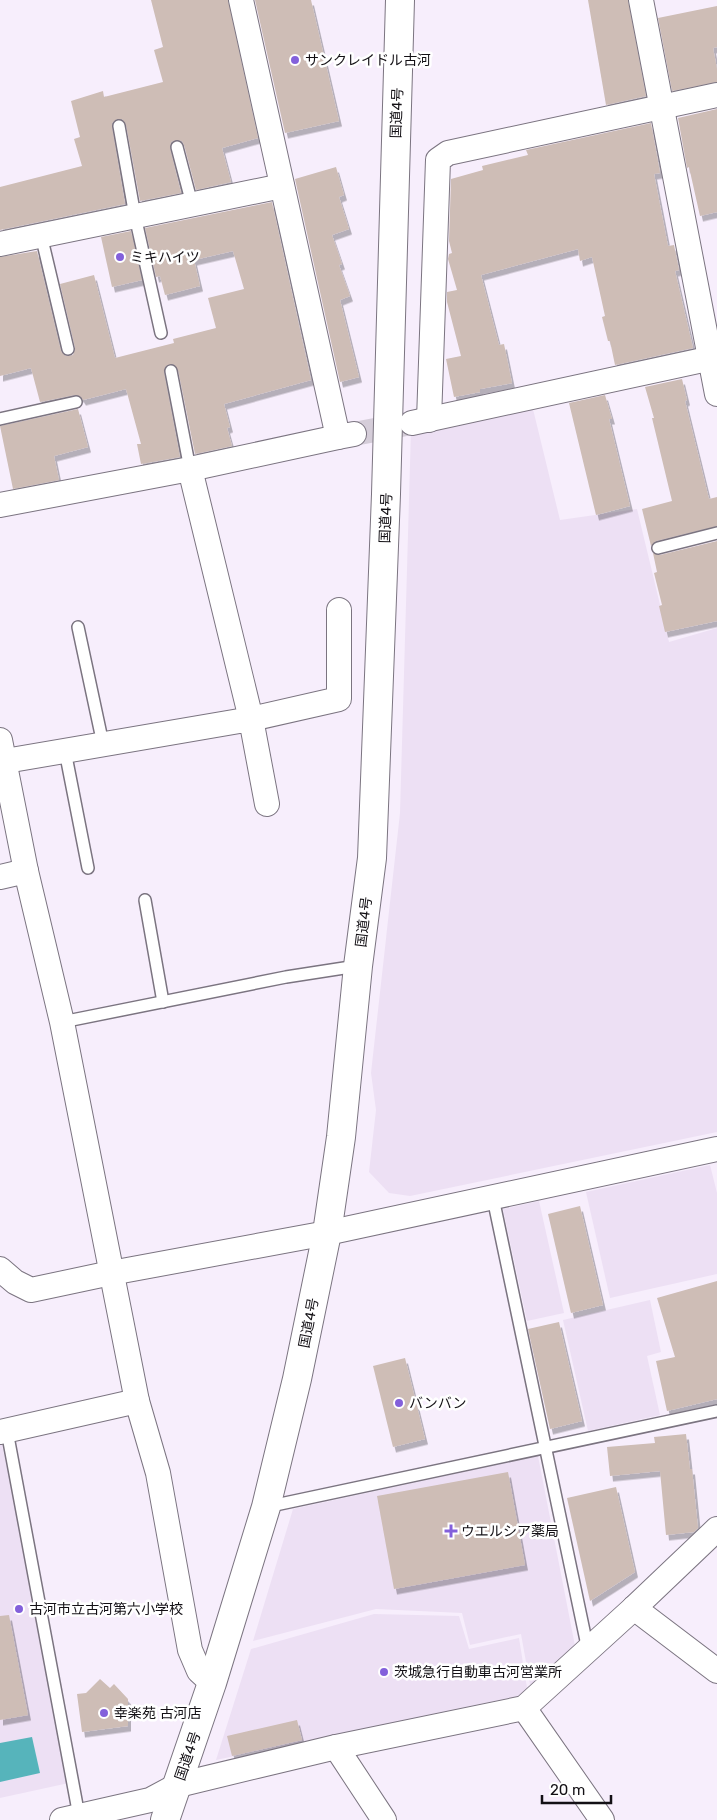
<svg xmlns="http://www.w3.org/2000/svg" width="717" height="1820" viewBox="0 0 717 1820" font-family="Rubik,'Noto Sans JP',sans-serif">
	<defs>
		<filter id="shadow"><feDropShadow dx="3" dy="5.5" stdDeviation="0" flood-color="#0004"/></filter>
	</defs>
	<rect width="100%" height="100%" fill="#f7eefc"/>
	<g fill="#ede0f4">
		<path d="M 532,405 L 560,520 L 637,509 L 669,642 L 717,628 L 717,1132 L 410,1196 L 389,1193 L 369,1172 L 376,1110 L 371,1073 L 400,813 L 411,430 Z"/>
		<path d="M 710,1165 L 717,1193 L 717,1274 L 610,1298 L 586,1192 Z"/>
		<path d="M 539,1201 L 564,1313 L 527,1321 L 503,1209 Z"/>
		<path d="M 650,1300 L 661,1352 L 647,1356 L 660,1415 L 588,1431 L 563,1320 Z"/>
		<path d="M 0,1437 L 78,1781 L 0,1798 Z"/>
		<path d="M 538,1456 L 576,1651 L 531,1690 L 521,1634 L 470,1645 L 462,1613 L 376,1609 L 253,1641 L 293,1509 Z"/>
		<path d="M 374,1614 L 459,1616 L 469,1649 L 519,1638 L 528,1694 L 216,1760 L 251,1649 Z"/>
	</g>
	<path fill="#56b4bb" d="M 32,1737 L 40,1773 L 0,1782 L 0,1743 Z"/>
	<g fill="#cebdb6" filter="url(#shadow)">
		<path d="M 151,0 L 228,0 L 258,138 L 222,148 L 231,182 L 196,190 L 184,145 L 182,141 L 176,140 L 171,142 L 170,148 L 181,193 L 140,201 L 126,125 L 122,119 L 117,119 L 112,123 L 112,127 L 125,204 L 0,230 L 0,187 L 82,166 L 74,139 L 80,137 L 71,101 L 103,91 L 104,97 L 163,82 L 154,50 L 163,47 Z"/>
		<path d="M 255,0 L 311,0 L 339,121 L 285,133 Z"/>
		<path d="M 588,0 L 628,0 L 646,96 L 606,105 Z"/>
		<path d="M 717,6 L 717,47 L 713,48 L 717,69 L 717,82 L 672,91 L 658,18 Z"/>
		<path d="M 717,109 L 717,212 L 700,216 L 689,167 L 687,168 L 678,118 Z"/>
		<path d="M 651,123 L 660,173 L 654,174 L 668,246 L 674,245 L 679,270 L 675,271 L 693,348 L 615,365 L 610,341 L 608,341 L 602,317 L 605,316 L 592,257 L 580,261 L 578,249 L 481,275 L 499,345 L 504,344 L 512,383 L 480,389 L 480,392 L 454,397 L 446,359 L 461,356 L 447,302 L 447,292 L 457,290 L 448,259 L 449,254 L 452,253 L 449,241 L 451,179 L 483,170 L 482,166 L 528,155 L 526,150 Z"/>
		<path d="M 336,167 L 344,195 L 339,197 L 349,229 L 332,235 L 342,264 L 339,265 L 350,296 L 340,300 L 359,377 L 340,382 L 295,179 Z"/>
		<path d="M 272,202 L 311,380 L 224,404 L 230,427 L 227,428 L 232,446 L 195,454 L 178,370 L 173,364 L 166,366 L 164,372 L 180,457 L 141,464 L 137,444 L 141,444 L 126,389 L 83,400 L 81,397 L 75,395 L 40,402 L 31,368 L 0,376 L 0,257 L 37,251 L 61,351 L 66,356 L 73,355 L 75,348 L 60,284 L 94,275 L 115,358 L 174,343 L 173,339 L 216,328 L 208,298 L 244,289 L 233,251 L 194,260 L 200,286 L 165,295 L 160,276 L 156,277 L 145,228 Z"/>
		<path d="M 131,231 L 142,280 L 112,287 L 101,237 Z"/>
		<path d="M 682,379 L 687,400 L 685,401 L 709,499 L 717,497 L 717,526 L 656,541 L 651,546 L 642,509 L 672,501 L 652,418 L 654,418 L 645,387 Z"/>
		<path d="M 605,395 L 612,419 L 609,419 L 630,506 L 596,515 L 569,403 Z"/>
		<path d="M 78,409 L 88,447 L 54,456 L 59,480 L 13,489 L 0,426 Z"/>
		<path d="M 717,541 L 717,621 L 665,632 L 659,606 L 662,605 L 654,573 L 657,572 L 653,553 L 660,555 Z"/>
		<path d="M 580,1206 L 603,1305 L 571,1313 L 548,1214 Z"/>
		<path d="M 717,1281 L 717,1399 L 667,1411 L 656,1361 L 675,1357 L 657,1298 Z"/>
		<path d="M 559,1322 L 582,1421 L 550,1429 L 528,1329 Z"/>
		<path d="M 405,1358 L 425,1439 L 393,1447 L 373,1366 Z"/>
		<path d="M 686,1434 L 690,1469 L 692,1469 L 698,1528 L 694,1532 L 666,1535 L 660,1471 L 610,1476 L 607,1447 L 655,1443 L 654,1437 Z"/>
		<path d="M 508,1472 L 525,1565 L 394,1589 L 377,1496 Z"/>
		<path d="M 616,1487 L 635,1572 L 590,1601 L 567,1498 Z"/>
		<path d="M 9,1615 L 28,1715 L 0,1720 L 0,1616 Z"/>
		<path d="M 100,1679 L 110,1688 L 114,1684 L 128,1699 L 128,1726 L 82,1732 L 77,1694 L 86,1693 Z"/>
		<path d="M 297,1720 L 302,1740 L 232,1756 L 227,1736 Z"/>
	</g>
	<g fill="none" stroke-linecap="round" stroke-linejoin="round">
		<path stroke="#d5cdd9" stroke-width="24" stroke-dasharray="24 12" stroke-linecap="butt" d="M 354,434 L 406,424"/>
		<defs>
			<g id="service">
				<path d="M 119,126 L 135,216 L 161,333"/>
				<path d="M 177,147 L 192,204"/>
				<path d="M 41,235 L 68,349"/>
				<path d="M 171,371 L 190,469"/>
				<path d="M 0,419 L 76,402"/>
				<path d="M 658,548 L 717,533"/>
				<path d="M 78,627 L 103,744"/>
				<path d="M 65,751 L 88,868"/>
				<path d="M 145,900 L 163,1002"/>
				<path d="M 62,1022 L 286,977 L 357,966"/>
				<path d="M 493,1198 L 588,1650"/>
				<path d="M 7,1431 L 79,1816"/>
				<path d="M 266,1507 L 717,1411"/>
			</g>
			<g id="minor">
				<path d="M 241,0 L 338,437 L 354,434"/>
				<path d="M 641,0 L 717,394"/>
				<path d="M 0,244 L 282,186"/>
				<path d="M 429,420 L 438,160 L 448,153 L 717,95"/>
				<path d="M 412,423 L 717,357"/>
				<path d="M 190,469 L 251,719 L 339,699 L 339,610"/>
				<path d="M 0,505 L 190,469 L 338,437"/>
				<path d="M 0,740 L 26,871 L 62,1022 L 137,1401 L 158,1473 L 190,1650 L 199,1671 L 212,1683"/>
				<path d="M 0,762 L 251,719 L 267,804"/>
				<path d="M 0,877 L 26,871"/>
				<path d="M 0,1269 L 15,1282 L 31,1290 L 111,1273 L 327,1233 L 717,1149"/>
				<path d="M 0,1432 L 137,1401"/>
				<path d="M 634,1608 L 717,1671"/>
				<path d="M 524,1708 L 602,1820"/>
				<path d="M 336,1747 L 384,1820"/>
				<path d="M 62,1820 L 150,1800 L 178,1785 L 336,1747 L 524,1708 L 634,1608 L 717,1529"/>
			</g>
			<path id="trunk" d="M 165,1820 L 212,1683 L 266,1507 L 297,1379 L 327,1233 L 341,1137 L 358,966 L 372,858 L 386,494 L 400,0"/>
		</defs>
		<use href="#service" stroke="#7b7480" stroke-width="14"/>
		<use href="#minor" stroke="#7b7480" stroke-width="26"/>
		<use href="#trunk" stroke="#7b7480" stroke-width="30"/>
		<use href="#service" stroke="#fff" stroke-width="11"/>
		<use href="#minor" stroke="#fff" stroke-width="24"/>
		<use href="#trunk" stroke="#fff" stroke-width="28"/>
	</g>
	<g fill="#8360db" stroke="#fff" stroke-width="2">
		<circle cx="295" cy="60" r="5"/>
		<circle cx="120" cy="257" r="5"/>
		<circle cx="399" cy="1403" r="5"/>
		<path d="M448.5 1523.5h5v5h5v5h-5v5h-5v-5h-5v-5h5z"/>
		<circle cx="19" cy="1609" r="5"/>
		<circle cx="384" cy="1672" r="5"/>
		<circle cx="104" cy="1713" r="5"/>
	</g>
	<g text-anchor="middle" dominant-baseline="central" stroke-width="5" stroke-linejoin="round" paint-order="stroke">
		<g font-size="14" fill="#131015" stroke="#fff" text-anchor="start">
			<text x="305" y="60">サンクレイドル古河</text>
			<text x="130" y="257">ミキハイツ</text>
			<text x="409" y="1403">バンバン</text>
			<text x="461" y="1531">ウエルシア薬局</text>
			<text x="29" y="1609">古河市立古河第六小学校</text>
			<text x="394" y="1672">茨城急行自動車古河営業所</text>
			<text x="114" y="1713">幸楽苑 古河店</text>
		</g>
		<g font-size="14" fill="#131015" stroke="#fff">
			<text transform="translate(397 113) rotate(-88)">国道4号</text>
			<text transform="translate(386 518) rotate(-88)">国道4号</text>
			<text transform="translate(364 922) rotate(-83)">国道4号</text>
			<text transform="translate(309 1323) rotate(-79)">国道4号</text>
			<text transform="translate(188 1756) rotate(-71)">国道4号</text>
		</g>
	</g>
	<path d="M542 1795v8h69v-8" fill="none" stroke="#131015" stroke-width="2.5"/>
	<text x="550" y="1795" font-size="15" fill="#131015" stroke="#ffffff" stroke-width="4" paint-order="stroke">20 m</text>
</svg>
